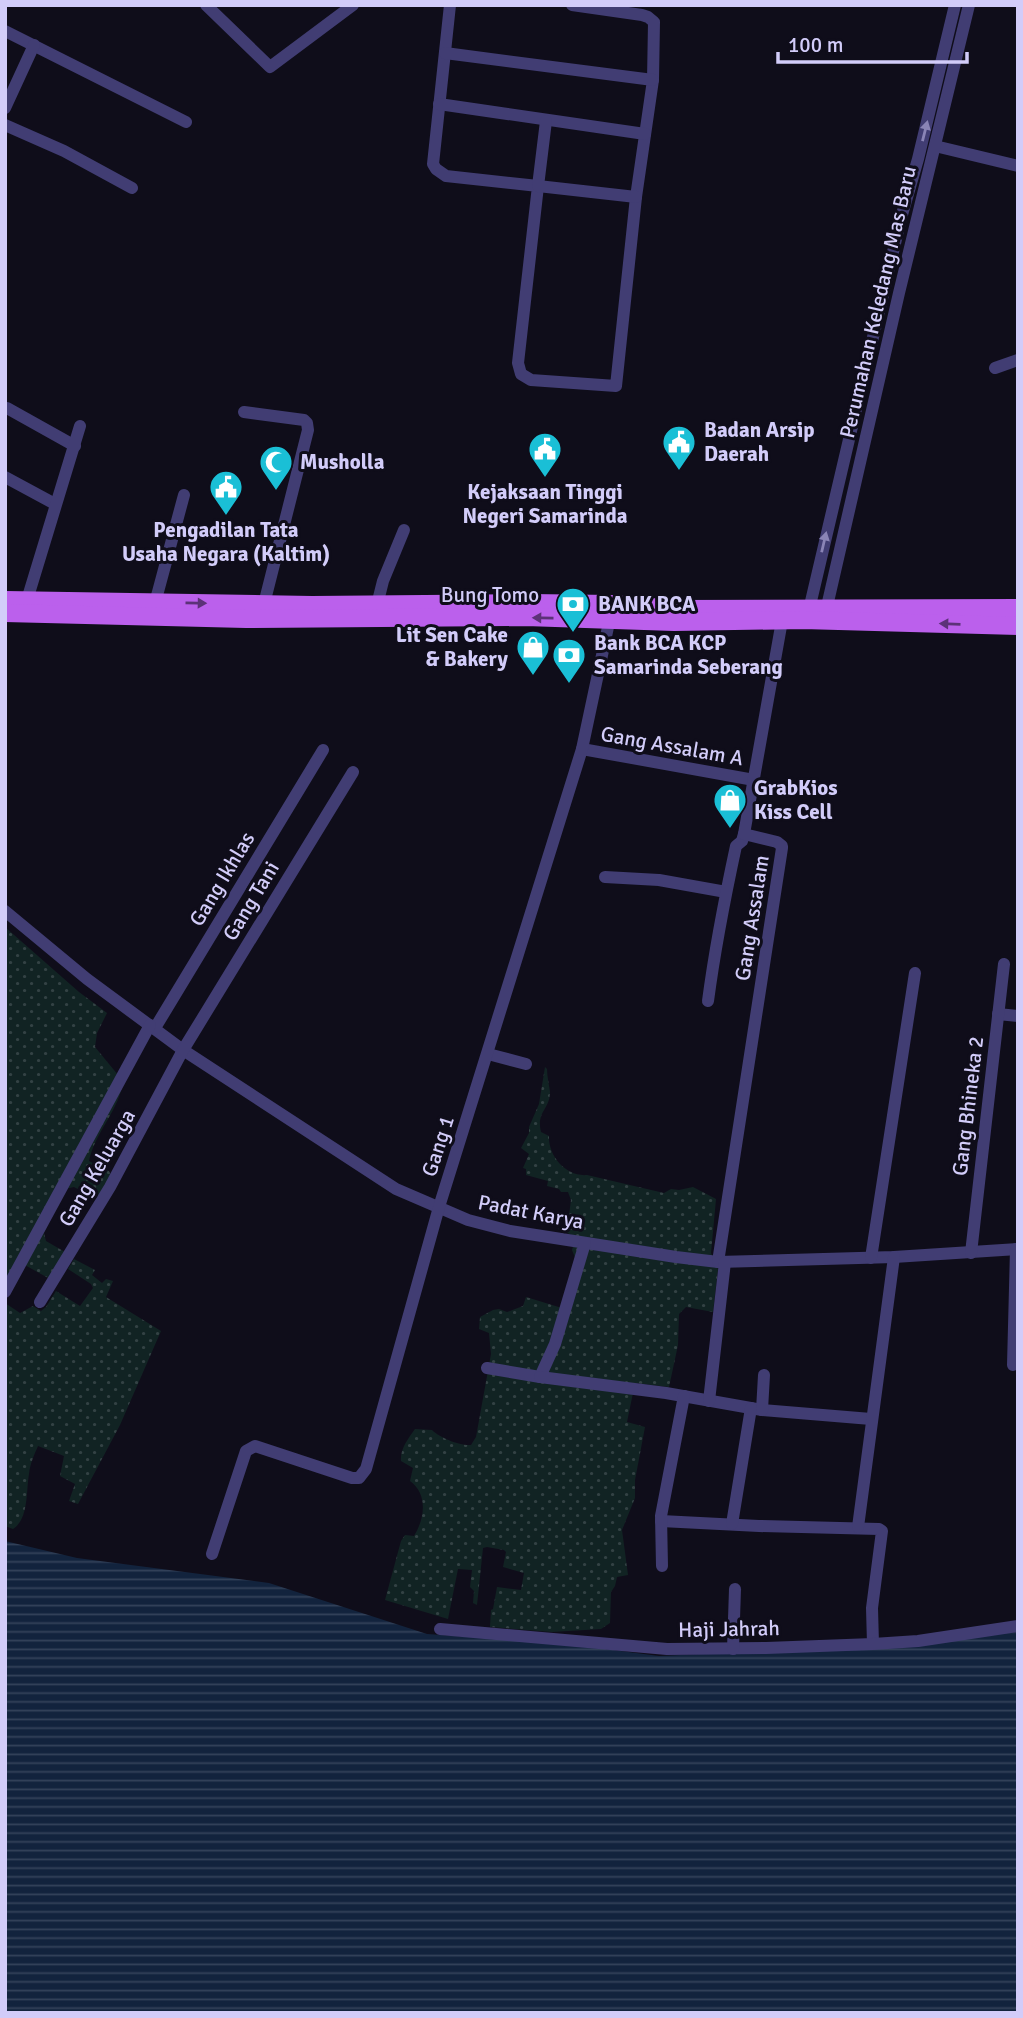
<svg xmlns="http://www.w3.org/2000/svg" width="1023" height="2018" viewBox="0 0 1023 2018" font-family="Signika,sans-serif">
	<defs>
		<pattern id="grass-dots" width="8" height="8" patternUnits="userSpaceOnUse" patternTransform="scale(1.75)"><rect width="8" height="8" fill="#112323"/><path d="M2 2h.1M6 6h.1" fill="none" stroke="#334244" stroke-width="1.8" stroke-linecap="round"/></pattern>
		<pattern id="water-rules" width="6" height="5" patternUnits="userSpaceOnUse" patternTransform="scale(1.75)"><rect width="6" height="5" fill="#12233d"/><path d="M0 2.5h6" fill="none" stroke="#34425a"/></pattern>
	</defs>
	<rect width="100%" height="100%" fill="#0f0d1a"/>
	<g fill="url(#grass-dots)">
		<path d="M 5,927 L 79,992 L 107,1013 L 97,1033 L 95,1047 L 123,1081 C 120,1109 95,1132 89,1161 L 109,1171 L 111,1175 L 99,1200 L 74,1187 L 65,1189 L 44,1233 L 46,1241 L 65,1252 L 50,1279 L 23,1264 L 5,1291 Z"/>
		<path d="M 545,1067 L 547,1069 C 547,1077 549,1084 550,1092 C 550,1109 536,1112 541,1132 L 549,1136 C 548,1156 566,1177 587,1175 L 664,1193 L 671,1189 L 679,1190 L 693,1187 L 716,1199 L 711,1253 L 718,1269 L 713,1312 L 686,1307 L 679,1314 L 678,1345 L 669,1387 L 635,1383 L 627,1422 L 645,1427 L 635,1480 L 635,1498 L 622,1530 L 628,1575 L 617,1577 L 615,1586 L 611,1592 L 610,1623 L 601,1629 L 552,1632 L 490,1627 L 491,1610 L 493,1609 L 497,1587 L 521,1590 L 524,1573 L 503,1567 L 506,1552 L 504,1550 L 487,1547 L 483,1548 L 477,1605 L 473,1603 L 474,1591 L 470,1587 L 472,1570 L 458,1569 L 448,1619 L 385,1600 L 401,1541 L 405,1535 L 414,1536 C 425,1518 428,1494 410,1481 L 413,1468 L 401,1461 C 400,1449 408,1439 415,1429 L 432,1430 C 440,1438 460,1446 471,1445 L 476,1437 L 491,1354 L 489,1333 L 479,1329 L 480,1317 L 493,1310 L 499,1309 L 507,1312 L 523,1306 L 526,1297 L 562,1308 L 576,1260 L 572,1250 L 574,1243 L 572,1235 L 558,1229 L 568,1223 L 571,1200 L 568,1192 L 561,1192 L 559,1189 L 547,1186 L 548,1181 L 526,1175 L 526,1169 L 523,1168 L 529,1154 L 521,1148 L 529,1133 L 529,1127 L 539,1104 Z"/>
		<path d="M 74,1259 L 95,1270 L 92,1275 L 102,1283 L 106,1279 L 113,1281 L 106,1297 L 161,1331 L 120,1425 L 78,1504 L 69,1501 L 75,1484 L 60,1476 L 64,1456 L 38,1446 C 34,1455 30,1464 29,1474 C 26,1490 29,1519 13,1529 L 5,1526 L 5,1303 L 20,1313 L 33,1306 L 41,1311 L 46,1307 L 56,1291 L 80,1306 L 93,1288 L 91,1284 L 68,1269 Z"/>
	</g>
	<path fill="url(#water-rules)" d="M 5,1541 L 77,1558 L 269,1583 L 427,1634 L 559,1643 L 659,1656 L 764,1651 L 1018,1632 L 1018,2013 L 5,2013 Z"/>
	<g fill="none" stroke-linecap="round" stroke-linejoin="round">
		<g stroke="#413d73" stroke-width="12">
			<path d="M 206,5 L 270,67 L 353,5"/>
			<path d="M 450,5 L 433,164 L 436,169 L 446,176 L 538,186 L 518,363 L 521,374 L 531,380 L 616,386 L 636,197 L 653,80 L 654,22 L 648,17 L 642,15 L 572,5"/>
			<path d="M 5,31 L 186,122"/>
			<path d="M 445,53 L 653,80"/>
			<path d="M 439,104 L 645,134"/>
			<path d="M 5,108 L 34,45"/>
			<path d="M 546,121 L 538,186 L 636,197"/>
			<path d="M 5,125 L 64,151 L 132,188"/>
			<path d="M 935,146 L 1018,166"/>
			<path d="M 995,368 L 1018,360"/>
			<path d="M 7,408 L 75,446"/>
			<path d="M 244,412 L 304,420 L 307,423 L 308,430 L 264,604"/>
			<path d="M 5,477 L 55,504"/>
			<path d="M 27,600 L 80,426"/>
			<path d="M 155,603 L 184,495"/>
			<path d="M 377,605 L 383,581 L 404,530"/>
			<path d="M 808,614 L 901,218 L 918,159 L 955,5"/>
			<path d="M 825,615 L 899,293 L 969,5"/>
			<path d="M 582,749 L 754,780"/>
			<path d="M 605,877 L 659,880 L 726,892"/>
			<path d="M 5,911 L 87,979 L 183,1050 L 396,1189 L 468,1220 L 510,1231 L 676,1257 L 718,1262 L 894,1257 L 1018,1249"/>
			<path d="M 708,1001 C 715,948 725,897 736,846 L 742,841 L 744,834"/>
			<path d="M 998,1014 L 1018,1016"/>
			<path d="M 155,1028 L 323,750"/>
			<path d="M 488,1054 L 526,1064"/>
			<path d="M 971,1253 L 1004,964"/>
			<path d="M 871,1258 L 915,973"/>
			<path d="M 718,1262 L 782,848 L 782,846 L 777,842 L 744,834 L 783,615"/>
			<path d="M 5,1292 L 150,1025"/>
			<path d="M 40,1302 L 110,1187 L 183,1050 L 353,772"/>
			<path d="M 1013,1365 L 1016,1249"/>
			<path d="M 487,1368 L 540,1377 L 555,1344 L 585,1243"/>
			<path d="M 540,1377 L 666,1393 L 762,1410 L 871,1419"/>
			<path d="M 709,1401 L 725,1262"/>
			<path d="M 762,1410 L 764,1375"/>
			<path d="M 661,1521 L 759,1526 L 879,1529 L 882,1531 L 872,1608 L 873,1644"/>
			<path d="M 732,1524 L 751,1408"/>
			<path d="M 858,1527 L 894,1257"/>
			<path d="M 212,1554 L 246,1451 L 255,1446 L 352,1478 L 359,1478 L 366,1469 L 439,1207 L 582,749 L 611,613"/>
			<path d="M 662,1566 L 661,1516 L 684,1396"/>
			<path d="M 440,1629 L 667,1649 L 766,1648 L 873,1644 L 918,1641 L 1018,1626"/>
			<path d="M 733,1649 L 735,1589"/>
		</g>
		<g stroke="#bb60ec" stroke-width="18">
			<path d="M 5,600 L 312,605 L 528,603 L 613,604 L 676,609 L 1018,608"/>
			<path d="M 5,613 L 246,619 L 526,617 L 674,622 L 803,620 L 1018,626"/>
		</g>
	</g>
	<defs><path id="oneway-solid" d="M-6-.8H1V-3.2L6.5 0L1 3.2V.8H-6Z" transform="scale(1.75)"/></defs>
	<g fill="#8a84b6">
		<use href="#oneway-solid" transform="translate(925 131) rotate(-76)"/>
		<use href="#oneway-solid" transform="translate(824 542) rotate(-77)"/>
	</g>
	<g fill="#5c3278">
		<use href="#oneway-solid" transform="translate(196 603) rotate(1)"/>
		<use href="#oneway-solid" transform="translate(543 618) rotate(-179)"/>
		<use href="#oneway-solid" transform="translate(950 624) rotate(-178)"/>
	</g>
	<defs>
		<symbol id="civic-pin" viewBox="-11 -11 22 30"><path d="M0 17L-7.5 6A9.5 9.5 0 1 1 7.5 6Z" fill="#1abfd6" stroke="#0f0d1a"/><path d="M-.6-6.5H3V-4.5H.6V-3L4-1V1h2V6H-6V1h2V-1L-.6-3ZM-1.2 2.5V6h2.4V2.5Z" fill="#fff"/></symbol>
		<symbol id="mosque-pin" viewBox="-11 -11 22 30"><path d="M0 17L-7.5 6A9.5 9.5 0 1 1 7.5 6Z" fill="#1abfd6" stroke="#0f0d1a"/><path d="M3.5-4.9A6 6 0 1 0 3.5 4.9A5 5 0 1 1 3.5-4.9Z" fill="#fff"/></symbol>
		<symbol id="bank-pin" viewBox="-11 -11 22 30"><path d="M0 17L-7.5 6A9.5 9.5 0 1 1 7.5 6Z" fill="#1abfd6" stroke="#0f0d1a"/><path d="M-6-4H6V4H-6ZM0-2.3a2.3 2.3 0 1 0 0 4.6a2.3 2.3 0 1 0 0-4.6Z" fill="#fff"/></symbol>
		<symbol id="shop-pin" viewBox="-11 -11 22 30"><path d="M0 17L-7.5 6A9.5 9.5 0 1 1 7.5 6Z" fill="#1abfd6" stroke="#0f0d1a"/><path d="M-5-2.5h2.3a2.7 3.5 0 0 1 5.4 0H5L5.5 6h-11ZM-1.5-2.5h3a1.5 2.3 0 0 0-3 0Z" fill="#fff"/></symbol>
	</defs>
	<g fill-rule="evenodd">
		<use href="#civic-pin" x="660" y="423" width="38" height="52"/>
		<use href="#civic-pin" x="526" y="430" width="38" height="52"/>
		<use href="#mosque-pin" x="257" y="443" width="38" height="52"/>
		<use href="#civic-pin" x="207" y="468" width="38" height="52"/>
		<use href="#bank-pin" x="554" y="585" width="38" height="52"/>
		<use href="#shop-pin" x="514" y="628" width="38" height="52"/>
		<use href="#bank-pin" x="550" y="636" width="38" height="52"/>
		<use href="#shop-pin" x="711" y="781" width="38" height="52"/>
	</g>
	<g text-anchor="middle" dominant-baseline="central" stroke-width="6" stroke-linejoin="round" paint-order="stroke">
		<g font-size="21" fill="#d2ccf9" stroke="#0f0d1a">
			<text transform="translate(878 302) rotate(-77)">Perumahan Keledang Mas Baru</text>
			<text x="490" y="595">Bung Tomo</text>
			<text transform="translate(672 746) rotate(10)">Gang Assalam A</text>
			<text transform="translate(222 879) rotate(-59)">Gang Ikhlas</text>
			<text transform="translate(251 901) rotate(-59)">Gang Tani</text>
			<text transform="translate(752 918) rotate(-81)">Gang Assalam</text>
			<text transform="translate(968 1106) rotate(-83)">Gang Bhineka 2</text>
			<text transform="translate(438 1146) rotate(-72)">Gang 1</text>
			<text transform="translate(97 1168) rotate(-60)">Gang Keluarga</text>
			<text transform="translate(531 1212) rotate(11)">Padat Karya</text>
			<text transform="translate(729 1629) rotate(-1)">Haji Jahrah</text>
		</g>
		<g font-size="21" font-weight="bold" fill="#d2ccf9" stroke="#0f0d1a" text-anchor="start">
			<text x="704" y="430">Badan Arsip<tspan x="704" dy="24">Daerah</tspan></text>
			<text x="300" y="462">Musholla</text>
			<text x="545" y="492" text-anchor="middle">Kejaksaan Tinggi<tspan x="545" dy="24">Negeri Samarinda</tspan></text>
			<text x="226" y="530" text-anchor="middle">Pengadilan Tata<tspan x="226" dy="24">Usaha Negara (Kaltim)</tspan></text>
			<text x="598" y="604">BANK BCA</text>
			<text x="508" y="635" text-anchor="end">Lit Sen Cake<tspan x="508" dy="24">&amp; Bakery</tspan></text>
			<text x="594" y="643">Bank BCA KCP<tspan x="594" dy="24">Samarinda Seberang</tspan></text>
			<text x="754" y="788">GrabKios<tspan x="754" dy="24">Kiss Cell</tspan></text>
		</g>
	</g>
	<rect width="1023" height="2018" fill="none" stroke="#d2ccf9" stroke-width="14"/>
	<path d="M778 52v10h189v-10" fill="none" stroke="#d2ccf9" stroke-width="3.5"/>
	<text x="788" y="52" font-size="21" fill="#d2ccf9" stroke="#0f0d1a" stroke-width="5" paint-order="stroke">100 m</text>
</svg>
